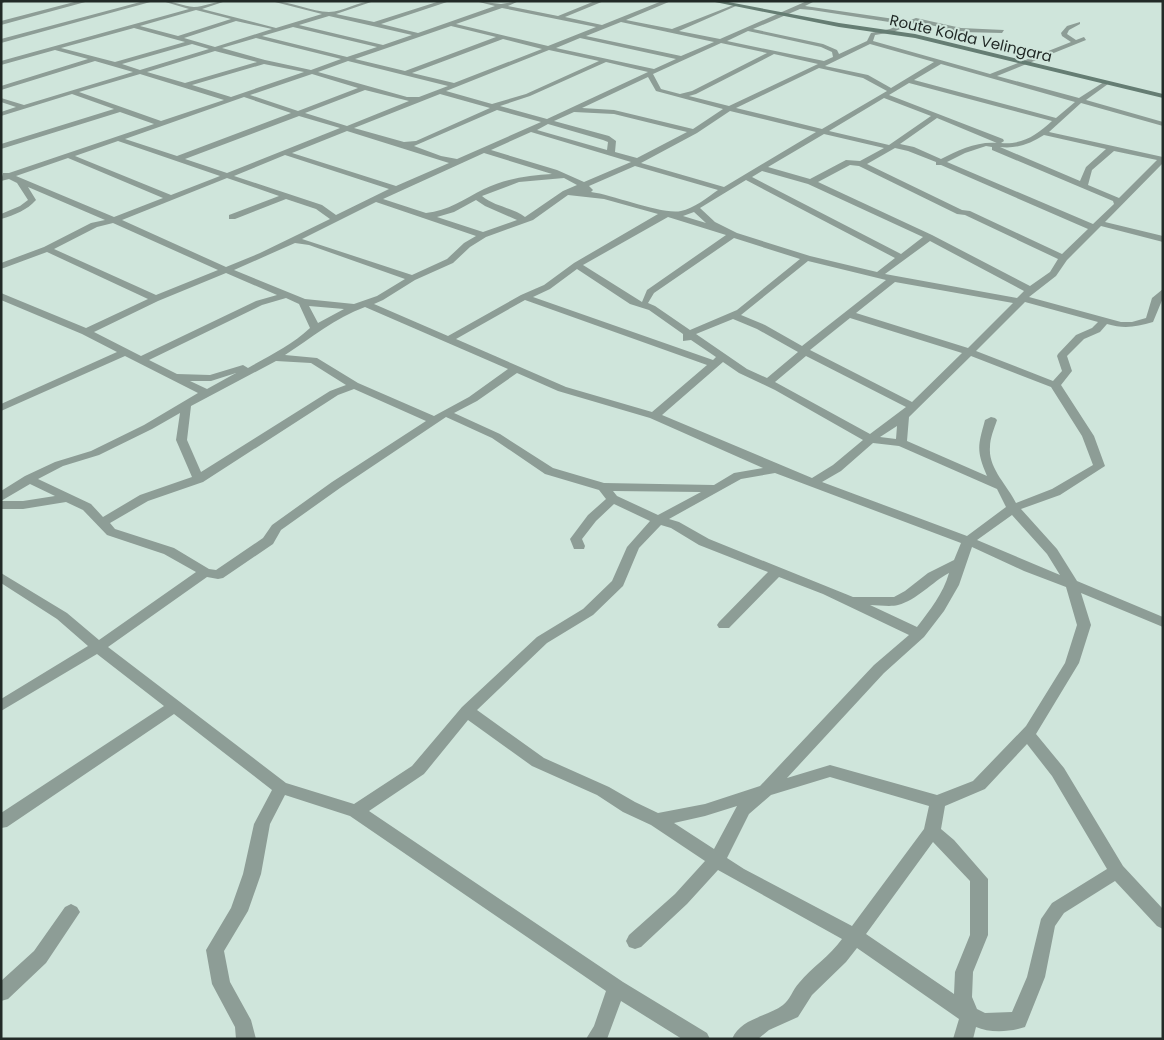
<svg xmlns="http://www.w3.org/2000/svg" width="1164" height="1040" viewBox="0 0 1164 1040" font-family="Poppins,sans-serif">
	<rect width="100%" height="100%" fill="#cfe5db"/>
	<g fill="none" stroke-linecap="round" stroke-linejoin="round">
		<g fill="#8d9d96" fill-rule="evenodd">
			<path d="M 1,1 L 6,1 L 1,4 Z"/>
			<path d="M 78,1 L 89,1 L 1,25 L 1,21 Z"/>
			<path d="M 144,1 L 154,1 L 1,43 L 1,39 Z"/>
			<path d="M 162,1 C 174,1 183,6 194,7 C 204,7 215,1 226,1 L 202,9 L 276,28 L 322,14 L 271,1 C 291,1 312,12 329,12 C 343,12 358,1 374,1 L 336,14 L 374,22 L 440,1 L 450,1 L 381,24 L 418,33 L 495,6 L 475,1 L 501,4 L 519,1 L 508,6 L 558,16 L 595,1 L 604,1 L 565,17 L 602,25 L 662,1 L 671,1 L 626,20 L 672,29 L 736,4 L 736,6 L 679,31 L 720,39 L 807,1 L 815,1 L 805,6 L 908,21 L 916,18 L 961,28 L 1004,30 L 1002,33 L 961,32 L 917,22 L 893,32 L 875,35 L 873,41 L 990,74 L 1071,42 L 1062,36 L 1061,33 L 1067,26 L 1080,22 L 1080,24 L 1069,30 L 1067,34 L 1076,40 L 1084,37 L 1086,40 L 997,76 L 1079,98 L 1104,82 L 1108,82 L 1108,84 L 1086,100 L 1163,122 L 1163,126 L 1081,103 L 1049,132 L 1163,157 L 1163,163 L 1105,222 L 1163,236 L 1163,242 L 1101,226 L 1067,260 L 1056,276 L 1029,297 L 1121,322 L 1132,322 L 1146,318 L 1152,298 L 1163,289 L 1163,298 L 1153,322 C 1136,327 1124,329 1107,324 L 1100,332 L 1084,339 L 1067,356 L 1072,371 L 1061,385 L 1094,436 L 1105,466 L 1060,495 L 1021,509 L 1057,549 L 1077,581 L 1163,617 L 1163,627 L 1081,593 L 1091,625 L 1079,663 L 1036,734 L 1064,768 L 1123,866 L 1163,909 L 1163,929 L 1157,926 L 1115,881 L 1064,913 L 1055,926 L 1045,977 L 1025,1027 C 1011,1032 989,1033 976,1027 L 973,1039 L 953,1039 L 959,1019 L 857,948 L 846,962 L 812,995 L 798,1017 L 769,1030 L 758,1039 L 732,1039 C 741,1018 767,1017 783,1005 C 790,1000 793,989 799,983 C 812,967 830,956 842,939 L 718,870 L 687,904 L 641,947 L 635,949 L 629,947 L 626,941 L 629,935 L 675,894 L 705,861 L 651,825 L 623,812 L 597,795 L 532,766 L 468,720 L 424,774 L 369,811 L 623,982 L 707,1033 L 710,1039 L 682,1039 L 621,1001 L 607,1039 L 586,1039 L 594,1026 L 606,991 L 350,816 L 285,795 L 270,824 L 261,874 L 248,911 L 224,951 L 230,982 L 251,1020 L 256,1039 L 236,1039 L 235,1027 L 212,984 L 206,950 L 231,908 L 243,874 L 254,824 L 272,790 L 174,714 L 7,827 L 1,828 L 1,813 L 164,706 L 97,654 L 1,711 L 1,699 L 88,646 L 57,619 L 1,583 L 1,573 L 67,613 L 99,640 L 196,572 L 164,554 L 107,535 L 83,510 L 66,502 L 23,509 L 1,509 L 1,501 L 23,501 L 55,496 L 30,484 L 1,501 L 1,491 L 25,476 L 55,462 L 91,451 L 144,425 L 198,393 L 125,356 L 1,411 L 1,404 L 117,352 L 82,334 L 1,300 L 1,293 L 86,328 L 148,299 L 47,252 L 1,269 L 1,263 L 44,247 L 91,223 L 105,220 L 28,187 L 36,200 C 27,210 15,215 1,219 L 1,214 L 20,206 L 28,200 L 17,183 L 9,179 L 1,181 L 3,173 L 9,173 L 154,124 L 120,112 L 1,149 L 1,144 L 114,109 L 72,94 L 1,116 L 1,112 L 16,107 L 1,102 L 1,98 L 24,105 L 133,72 L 95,61 L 1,90 L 1,86 L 88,59 L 55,50 L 1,65 L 1,61 L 189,9 ZM 502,8 L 596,27 L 548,46 L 456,24 ZM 800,9 L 812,10 L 902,24 L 890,29 L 871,33 L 867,41 L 839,54 L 837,50 L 823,44 L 753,29 ZM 196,10 L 231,19 L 178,36 L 140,26 ZM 329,16 L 412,35 L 383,45 L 299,25 ZM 236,21 L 272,29 L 215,47 L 184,38 ZM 621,22 L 714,42 L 681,56 L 586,36 ZM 451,26 L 496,37 L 405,71 L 355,59 ZM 293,27 L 377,47 L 347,57 L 262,36 ZM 134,28 L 185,42 L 115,62 L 61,48 ZM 748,31 L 821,47 L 832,52 L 833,57 L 824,61 L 727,41 ZM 256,38 L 341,59 L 311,70 L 265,60 L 222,48 ZM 580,38 L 676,59 L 654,69 L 556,48 ZM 503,39 L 542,49 L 454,83 L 412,73 ZM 721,43 L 767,53 L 692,91 L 680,94 L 661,89 L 653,74 ZM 192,44 L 209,49 L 140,70 L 122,64 ZM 870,44 L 934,62 L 891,88 L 868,75 L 825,66 ZM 549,50 L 599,61 L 526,94 L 492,104 L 446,91 ZM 215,51 L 257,62 L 185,83 L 147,72 ZM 774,54 L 818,64 L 729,106 L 689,96 L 696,94 ZM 348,61 L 448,86 L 419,97 L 407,97 L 318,72 ZM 606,62 L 648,72 L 547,119 L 500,106 L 530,96 ZM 264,64 L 304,72 L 231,97 L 192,85 ZM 941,64 L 1075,102 L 1056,118 L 914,80 ZM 819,68 L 863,78 L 887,91 L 822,129 L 736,108 ZM 140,74 L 224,100 L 161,121 L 79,92 ZM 312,74 L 358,88 L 298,111 L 250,95 ZM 648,77 L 656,91 L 723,109 L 693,129 L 614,110 L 582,108 ZM 909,83 L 1052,121 C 1037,135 1022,145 1001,143 L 1004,141 L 1003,139 L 889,95 ZM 365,90 L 409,101 L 347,126 L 305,113 ZM 440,94 L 490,108 L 416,141 L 404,142 L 354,128 ZM 244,97 L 291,113 L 177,156 L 125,139 ZM 884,98 L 931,116 L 889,145 L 829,131 ZM 497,110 L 541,122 L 457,159 L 441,156 L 414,146 ZM 730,111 L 816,132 L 724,187 L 641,163 L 697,133 ZM 574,112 L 614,114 L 687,132 L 637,158 L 615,152 L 616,141 L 609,136 L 554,121 ZM 299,116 L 340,128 L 227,173 L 185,159 ZM 937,118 L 997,143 L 998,143 C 977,141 959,150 941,159 L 914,147 L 900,144 ZM 548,124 L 603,140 L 608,142 L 607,150 L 537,130 ZM 347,131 L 449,163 L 396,186 L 292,153 ZM 531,132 L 631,162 L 584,182 L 557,170 L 491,150 ZM 824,134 L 884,148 L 860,161 L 846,160 L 810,179 L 768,167 ZM 1044,135 L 1106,149 L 1086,167 L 1080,181 L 1000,147 C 1016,149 1030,144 1044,135 ZM 118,141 L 220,176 L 171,195 L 75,156 ZM 986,146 L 992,147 L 992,150 L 1113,201 L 1114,204 L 1093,224 L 947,162 L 965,153 ZM 895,148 L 908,151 L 936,162 L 936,165 L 941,165 L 1088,229 L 1062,254 L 970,211 L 962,210 L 867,164 ZM 1114,151 L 1157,160 L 1119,198 L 1088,185 L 1092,170 ZM 484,153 L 552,174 C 529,175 505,179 484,189 C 464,199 448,211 426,213 L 383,199 ZM 285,155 L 389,189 L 336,215 L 322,205 L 234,176 ZM 68,158 L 163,198 L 114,217 L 16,176 ZM 850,165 L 859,166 L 957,214 L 965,215 L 1058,259 L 1050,272 L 1030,286 L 932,235 L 818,182 ZM 635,166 L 718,190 C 708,197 693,209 681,211 C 662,215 614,195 591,192 L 593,190 L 589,186 ZM 762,171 L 808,184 L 923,237 L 901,254 L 752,177 ZM 227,178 L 279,196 L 229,215 L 229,219 L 235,219 L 286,199 L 316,209 L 330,219 L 260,253 L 226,267 L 122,220 ZM 564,178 L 577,185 L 563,191 L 525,217 C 512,207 495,207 482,196 L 519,182 ZM 746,180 L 895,258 L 877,272 L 810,256 L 737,233 L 715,222 L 700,208 ZM 568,195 L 604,199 L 658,214 L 574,263 L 544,285 L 521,295 L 448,336 L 374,304 L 383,300 L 415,280 L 453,263 L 470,247 L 486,237 L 533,220 ZM 476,200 L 485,206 L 517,220 L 483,232 L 437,217 L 454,212 ZM 376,202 L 476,236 L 464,243 L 447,259 L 412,275 L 302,239 ZM 694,212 L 706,223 L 683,216 ZM 668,217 L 726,235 L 647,290 L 642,302 L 583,265 ZM 113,223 L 218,270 L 156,295 L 54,249 L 97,227 ZM 734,238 L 800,259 L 737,310 L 690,330 L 655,306 L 648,303 L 654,293 ZM 930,241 L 1024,291 L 1017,298 L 885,274 ZM 295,243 L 309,245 L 405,279 L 377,296 L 354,304 L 305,299 L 234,270 ZM 808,261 L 886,280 L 802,346 L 765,325 L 741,315 ZM 577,269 L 630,304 L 649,310 L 683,334 L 683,341 L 691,340 L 716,357 L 713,360 L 533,297 L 550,289 ZM 226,273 L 277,295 L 256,301 L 141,356 L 94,332 L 158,301 ZM 895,282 L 1013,303 L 968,348 L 856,313 ZM 286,298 L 299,304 L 310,328 C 292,345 269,356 248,368 L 243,365 L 210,375 L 177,374 L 149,360 L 262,305 ZM 525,300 L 707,365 L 652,412 L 566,387 L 456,339 ZM 1025,302 L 1098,322 L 1092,328 L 1076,335 L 1058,354 L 1057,356 L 1062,371 L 1053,381 L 976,351 ZM 309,306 L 344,309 L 318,323 ZM 365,307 L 508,369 L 469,397 L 434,416 L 358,383 L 317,358 L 285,355 C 311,338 335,318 365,307 ZM 850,318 L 962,353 L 912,402 L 810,350 ZM 733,319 L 757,329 L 798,352 L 767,378 L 747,369 L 696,334 ZM 806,356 L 906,407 L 870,434 L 775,382 ZM 971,356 L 1051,387 L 1082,436 L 1093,465 L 1052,489 L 1016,503 C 1007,485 988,468 990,447 C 990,438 994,429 997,420 L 995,418 L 991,417 L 985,420 C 978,446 976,450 987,476 L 907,441 L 909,417 ZM 276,361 L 311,363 L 346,385 L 330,391 L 201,472 L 187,440 L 191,406 ZM 723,362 L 739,373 L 775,390 L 863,440 L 833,465 L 812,478 L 662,415 ZM 236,373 L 207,389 L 190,381 L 211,381 ZM 517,373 L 558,391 L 650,418 L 763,468 L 734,473 L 714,485 L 604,483 L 553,468 L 500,434 L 454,413 L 477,401 ZM 354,389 L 426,421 L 332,482 L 272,525 L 263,538 L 216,570 L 209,569 L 174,548 L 115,529 L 110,523 L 148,501 L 203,482 L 338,395 ZM 180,413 L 176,440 L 192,477 L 140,495 L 103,517 L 91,504 L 38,479 L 63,466 L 99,455 L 152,429 ZM 446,417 L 492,438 L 545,474 L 599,490 L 606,499 L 588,515 L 570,539 L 574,549 L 584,549 L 585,546 L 582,539 L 596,521 L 614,504 L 650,521 L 627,547 L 612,581 L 583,609 L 537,637 L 462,707 L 412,766 L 354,804 L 286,783 L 108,647 L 207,577 L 218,579 L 223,578 L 273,544 L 281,530 L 340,488 ZM 897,426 L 896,439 L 880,437 ZM 873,443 L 899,446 L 997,489 L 1006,507 L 967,536 L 822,482 L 841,471 ZM 775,473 L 961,543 L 954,560 L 928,573 L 905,591 L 894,597 L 853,597 L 709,539 L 679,522 L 669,519 L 741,479 ZM 613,491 L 701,492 L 658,515 L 617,496 ZM 1012,515 L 1047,554 L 1060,575 L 977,540 ZM 661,525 L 671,528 L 699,545 L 768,572 L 719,622 L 717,625 L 719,628 L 729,628 L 779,577 L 823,594 L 909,635 L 874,665 L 760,786 L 705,804 L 658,813 L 635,802 L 609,787 L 544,758 L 477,710 L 547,643 L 593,615 L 623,586 L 639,548 ZM 972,547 L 1024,571 L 1066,587 L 1077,625 L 1065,663 L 1026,726 L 973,781 L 937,795 L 830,765 L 787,778 L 884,673 L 924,637 L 944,611 L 959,585 ZM 949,573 C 943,594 930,610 917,627 L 870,605 C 879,605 890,607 898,605 C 917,600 932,582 949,573 ZM 1027,744 L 1052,776 L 1107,869 L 1052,903 L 1041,919 L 1027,977 L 1012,1012 L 985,1013 L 977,1009 L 972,997 L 973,972 L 988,935 L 988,879 L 954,840 L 941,829 L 945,806 L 985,789 ZM 830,777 L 929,806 L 924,829 L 852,926 L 744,869 L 727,858 L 749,814 L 771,795 ZM 737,806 L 714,849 L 674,823 L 705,816 ZM 933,842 L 970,881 L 970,935 L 955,972 L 954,994 L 866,934 Z"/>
			<path d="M 71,904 L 77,907 L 80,912 L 46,963 L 8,999 L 1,1001 L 1,981 L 34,951 L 65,907 Z"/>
		</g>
		<path fill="#657d73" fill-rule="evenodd" d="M 710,1 L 723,1 L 839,23 L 915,34 L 1163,94 L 1163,98 L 915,38 L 839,27 Z"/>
	</g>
	<g text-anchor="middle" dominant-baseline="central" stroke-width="4" stroke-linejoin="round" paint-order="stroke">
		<g font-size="15" fill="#222a27" stroke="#cfe5db">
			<text transform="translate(971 38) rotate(13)">Route Kolda Velingara</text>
		</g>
	</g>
	<rect width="1164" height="1040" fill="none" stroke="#222a27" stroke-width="5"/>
</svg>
